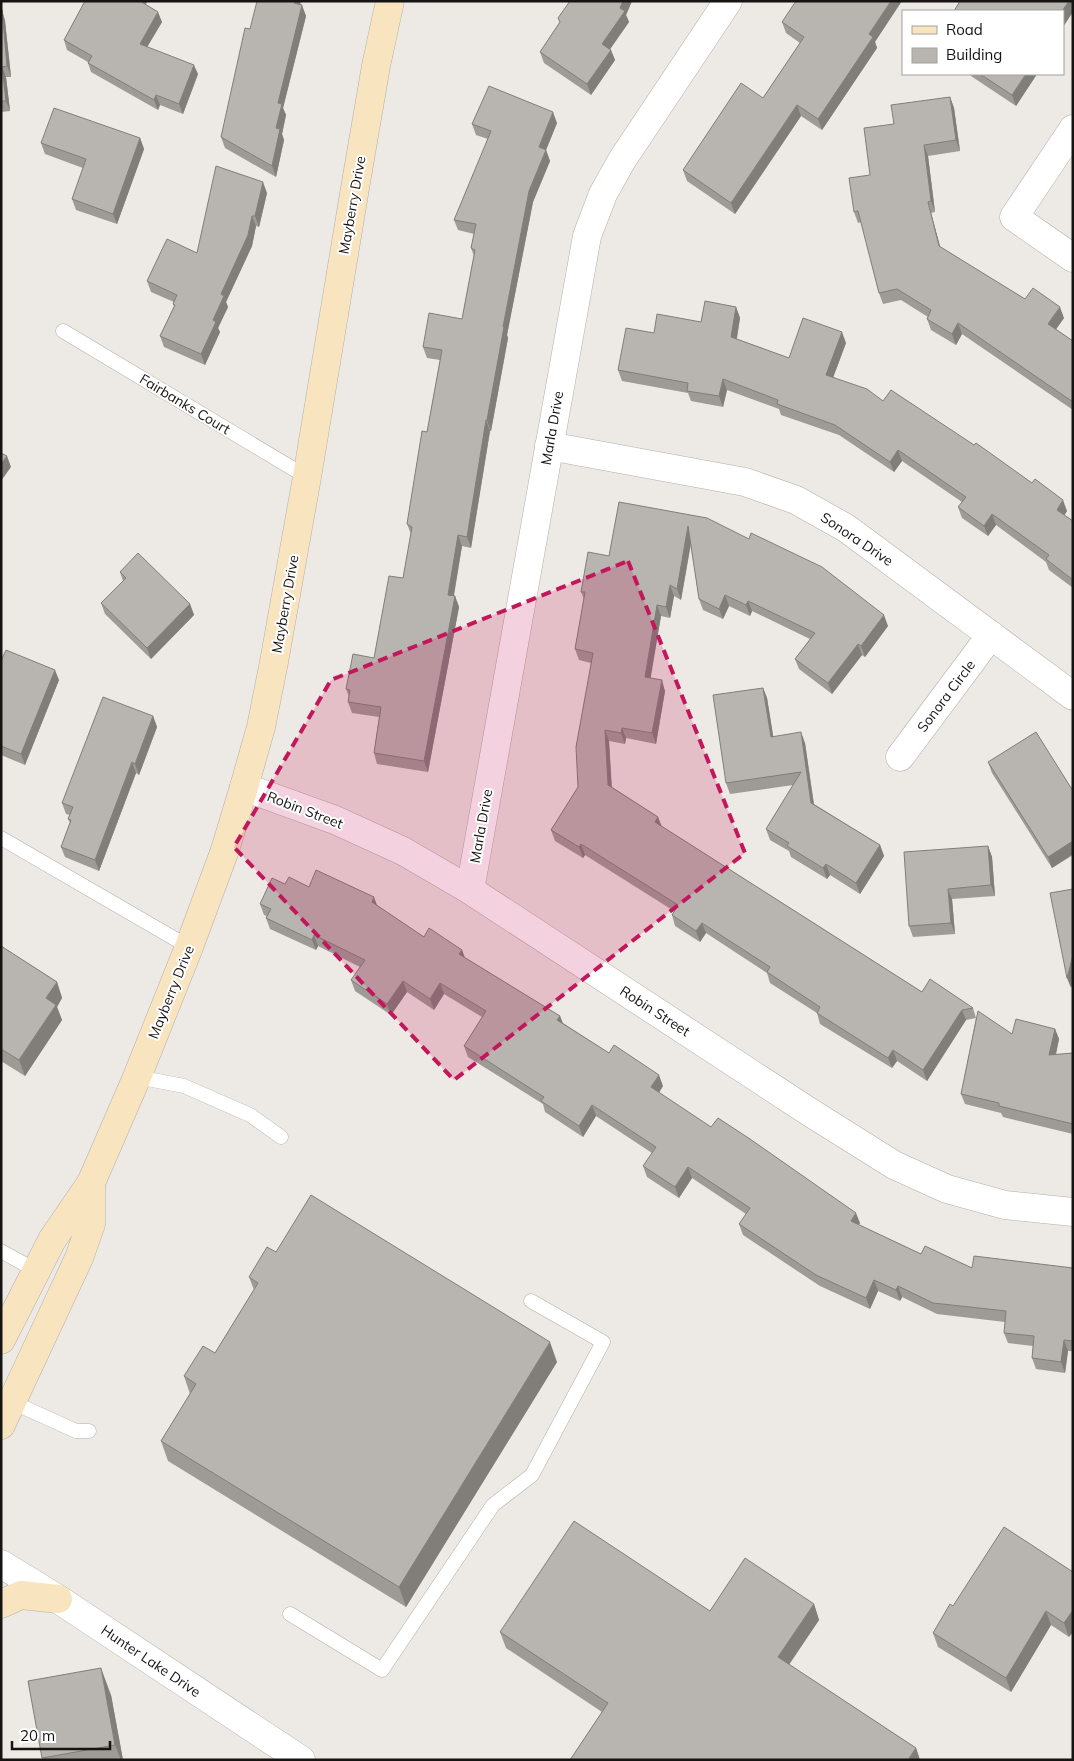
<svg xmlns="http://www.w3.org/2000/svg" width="1074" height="1761" viewBox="0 0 1074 1761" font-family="Mulish,sans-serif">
	<rect width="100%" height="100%" fill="#ede9e4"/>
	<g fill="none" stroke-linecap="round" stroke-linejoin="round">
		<defs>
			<g id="service">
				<path d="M 63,331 L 307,477"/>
				<path d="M 1,838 L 189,947"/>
				<path d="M 137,1077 L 184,1086 L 250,1115 L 281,1137"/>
				<path d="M 1,1251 L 37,1271"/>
				<path d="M 12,1402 L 76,1431 L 89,1431"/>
				<path d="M 290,1614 L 382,1670 L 493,1505 L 532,1475 L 603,1342 L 531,1301"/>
			</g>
			<g id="minor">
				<path d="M 1073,129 L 1014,217 L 1073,258"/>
				<path d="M 549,446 L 745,482 L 796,500 L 846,528 L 1073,696"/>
				<path d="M 900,757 L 991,635"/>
				<path d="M 244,787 L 335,820 L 403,851 L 470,890 L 808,1111 L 894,1165 L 947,1189 L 1005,1205 L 1073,1212"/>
				<path d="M 470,890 L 587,236 L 603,194 L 622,160 L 728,1"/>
			</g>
			<path id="tertiary" d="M 1,1564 L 58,1599 L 301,1760"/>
			<g id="secondary">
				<path d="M 1,1340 L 52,1240 L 91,1183 L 137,1077 L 189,947 L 225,850 L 244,787 L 261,727 L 274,662 L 307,477 L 355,188 L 376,66 L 390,1"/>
				<path d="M 1,1425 L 79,1258 L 91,1224 L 91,1183"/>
				<path d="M 1,1604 L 21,1595 L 58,1599"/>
			</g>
		</defs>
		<use href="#service" stroke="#b3afaa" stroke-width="15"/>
		<use href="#minor" stroke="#b3afaa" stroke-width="29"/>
		<use href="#tertiary" stroke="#b3afaa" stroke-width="29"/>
		<use href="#secondary" stroke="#b3afaa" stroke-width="29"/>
		<use href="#service" stroke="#fff" stroke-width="14"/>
		<use href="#minor" stroke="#fff" stroke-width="28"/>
		<use href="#tertiary" stroke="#fff" stroke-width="28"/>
		<use href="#secondary" stroke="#f9e4c0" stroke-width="28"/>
	</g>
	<g fill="#9e9b96">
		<path d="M 85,1 L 147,1 L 146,5 L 162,22 L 147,47 L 198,74 L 183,114 L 160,105 L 158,110 L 91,72 L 88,63 L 88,62 L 67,50 L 64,40 Z"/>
		<path d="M 570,1 L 632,1 L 626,15 L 629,22 L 610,49 L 615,60 L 591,95 L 544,63 L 540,52 L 560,22 Z"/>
		<path d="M 301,5 L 306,16 L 283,108 L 286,115 L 282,134 L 284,140 L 276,177 L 225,148 L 221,137 L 250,29 Z"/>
		<path d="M 2,10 L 5,21 L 11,77 L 6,77 L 10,111 L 1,112 Z"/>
		<path d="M 782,22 L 875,42 L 877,48 L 822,130 L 801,116 L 735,214 L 687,181 L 683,170 L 763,98 L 800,43 L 786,33 Z"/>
		<path d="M 970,74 L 1037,74 L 1016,106 L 971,76 Z"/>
		<path d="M 950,97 L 954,108 L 960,151 L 928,156 L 935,212 L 931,213 L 940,247 L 1025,299 L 1064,318 L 1056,329 L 1073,341 L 1073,410 L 962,334 L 956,345 L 931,330 L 927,319 L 928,317 L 901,300 L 883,304 L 879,293 L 861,222 L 858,223 L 854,212 L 894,124 Z"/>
		<path d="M 557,123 L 546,150 L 550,161 L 533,202 L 507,335 L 508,338 L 491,431 L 490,431 L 471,548 L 462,546 L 454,596 L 455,596 L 459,607 L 428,772 L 377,764 L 374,753 L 379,717 L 352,713 L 348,702 L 349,697 L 346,689 L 374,658 L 403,578 L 411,534 L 407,524 L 427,432 L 440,360 L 427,358 L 423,347 L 462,319 L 474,256 L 471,248 L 474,234 L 458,230 L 454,220 L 488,139 L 476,135 L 472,124 Z"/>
		<path d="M 140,138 L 144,149 L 117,224 L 76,210 L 72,199 L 83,168 L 45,154 L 41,143 Z"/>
		<path d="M 267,193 L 259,227 L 256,226 L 252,246 L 226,302 L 228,307 L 218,328 L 220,332 L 205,365 L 164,347 L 160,336 L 174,306 L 173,304 L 174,302 L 151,292 L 147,281 L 197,253 Z"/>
		<path d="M 736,307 L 740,318 L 737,339 L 789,358 L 846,343 L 833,377 L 883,401 L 1067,511 L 1064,515 L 1073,521 L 1073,588 L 1049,570 L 1046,562 L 996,525 L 988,536 L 962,518 L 958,507 L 962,502 L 902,461 L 894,472 L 839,435 L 781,415 L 779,409 L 727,390 L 723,407 L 691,401 L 688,393 L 622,381 L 618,370 L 654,333 L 701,322 Z"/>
		<path d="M 619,502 L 888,626 L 865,657 L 862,655 L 832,694 L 799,669 L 795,659 L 810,639 L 752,611 L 750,616 L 729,606 L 723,619 L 703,610 L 699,599 L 691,544 L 681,600 L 674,596 L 670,618 L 661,616 L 650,678 L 665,691 L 656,744 L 626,738 L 625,744 L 609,741 L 612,787 L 658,817 L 661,826 L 922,992 L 973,1008 L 976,1018 L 1012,1034 L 1055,1029 L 1059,1039 L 1056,1055 L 1073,1053 L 1073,1134 L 1003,1117 L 1001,1113 L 965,1104 L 961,1094 L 976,1018 L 966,1020 L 927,1081 L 897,1061 L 892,1068 L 820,1024 L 817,1013 L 770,983 L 767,973 L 706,933 L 700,942 L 675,926 L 672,915 L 674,911 L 585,855 L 583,858 L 555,841 L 551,830 L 578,787 L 591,663 L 579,660 L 575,649 L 584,599 L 581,592 L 609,556 Z"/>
		<path d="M 120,572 L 190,604 L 194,615 L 151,659 L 105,614 L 101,603 L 123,581 Z"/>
		<path d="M 1,661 L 59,680 L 25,765 L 1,755 Z"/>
		<path d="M 763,688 L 767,698 L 773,736 L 805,743 L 814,804 L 880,845 L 884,856 L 860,894 L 830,875 L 827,879 L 791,857 L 789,851 L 770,840 L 766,829 L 793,785 L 730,794 L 726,783 Z"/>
		<path d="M 153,716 L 157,727 L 139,775 L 136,773 L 99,871 L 65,857 L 61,847 L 70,823 L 68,819 L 70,815 L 66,814 L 62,803 Z"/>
		<path d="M 988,762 L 1073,791 L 1073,855 L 1052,868 L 992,773 Z"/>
		<path d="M 988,846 L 992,857 L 995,896 L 952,899 L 955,934 L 913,937 L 909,926 Z"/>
		<path d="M 285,884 L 309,887 L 377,906 L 424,937 L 462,950 L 465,958 L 560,1016 L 563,1023 L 609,1053 L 663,1086 L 659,1093 L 711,1127 L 860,1223 L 859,1225 L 921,1254 L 972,1268 L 1073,1268 L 1073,1351 L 1068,1351 L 1065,1373 L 1036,1369 L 1032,1358 L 1033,1346 L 1008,1343 L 1004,1333 L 1005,1322 L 937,1314 L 902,1297 L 900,1301 L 878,1291 L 870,1309 L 820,1286 L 743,1235 L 739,1224 L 746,1214 L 692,1178 L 679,1198 L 647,1177 L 643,1166 L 652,1153 L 596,1116 L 583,1137 L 545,1112 L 543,1104 L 468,1057 L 464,1046 L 482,1017 L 444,994 L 434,1010 L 407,992 L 391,1015 L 355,991 L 351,980 L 360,967 L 318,946 L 316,950 L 270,929 L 266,918 L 267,916 L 264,915 L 260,904 Z"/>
		<path d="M 1,946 L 57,982 L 62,998 L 57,1007 L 62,1020 L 25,1076 L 1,1061 Z"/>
		<path d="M 276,1252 L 557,1362 L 406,1607 L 168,1461 L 161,1441 L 190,1394 L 184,1376 L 215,1353 L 254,1290 L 249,1277 Z"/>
		<path d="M 1073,1572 L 1069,1637 L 1051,1625 L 1011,1692 L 938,1647 L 933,1633 L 953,1606 Z"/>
		<path d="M 814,1604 L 819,1620 L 789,1665 L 916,1748 L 920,1760 L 570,1760 L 602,1712 L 506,1648 L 500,1632 L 710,1611 Z"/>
		<path d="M 28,1681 L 111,1695 L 123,1760 L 43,1760 Z"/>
	</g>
	<g fill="#817e7a">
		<path d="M 139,1 L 147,1 L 142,11 Z"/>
		<path d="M 295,1 L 301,1 L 298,14 L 294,3 Z"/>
		<path d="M 623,1 L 632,1 L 626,15 L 629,22 L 606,55 L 602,44 Z"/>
		<path d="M 891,1 L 902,1 L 875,42 L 877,48 L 822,130 L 818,119 L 869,34 Z"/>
		<path d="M 1069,1 L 1072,1 L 1073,3 L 1073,12 L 1063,27 L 1063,11 L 1062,11 Z"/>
		<path d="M 302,5 L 306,16 L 283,108 L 286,115 L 282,134 L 284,140 L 276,177 L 272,166 L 278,103 Z"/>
		<path d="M 2,10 L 5,21 L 11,77 L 7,66 Z"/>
		<path d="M 158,12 L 162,22 L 143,54 L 140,44 Z"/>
		<path d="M 611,50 L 615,60 L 591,95 L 587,84 Z"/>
		<path d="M 194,65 L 198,74 L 183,114 L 179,104 Z"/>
		<path d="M 2,67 L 6,77 L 10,111 L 6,101 Z"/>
		<path d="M 1026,74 L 1037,74 L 1016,106 L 1012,95 Z"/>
		<path d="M 156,95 L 160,105 L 158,110 L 154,100 Z"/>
		<path d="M 950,97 L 954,108 L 960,151 L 956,140 Z"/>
		<path d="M 797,105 L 801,116 L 735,214 L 731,203 Z"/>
		<path d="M 553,112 L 557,123 L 546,150 L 550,161 L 533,202 L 507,335 L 508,338 L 491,431 L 487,420 L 503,327 L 529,191 L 539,147 Z"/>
		<path d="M 140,138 L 144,149 L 117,224 L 113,214 Z"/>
		<path d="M 924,145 L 928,156 L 935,212 L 931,201 Z"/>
		<path d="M 263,182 L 267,193 L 259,227 L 255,216 Z"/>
		<path d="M 928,202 L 943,257 L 939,246 Z"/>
		<path d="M 252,216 L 256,226 L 252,246 L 226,302 L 228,307 L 218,328 L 220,332 L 205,365 L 201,354 L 221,294 Z"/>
		<path d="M 736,307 L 740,318 L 735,348 L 731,337 Z"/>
		<path d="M 1060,307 L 1064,318 L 1052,335 L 1048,324 Z"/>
		<path d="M 958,323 L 962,334 L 956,345 L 952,334 Z"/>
		<path d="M 842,332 L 846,343 L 830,386 L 826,375 Z"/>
		<path d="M 723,379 L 727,390 L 723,407 L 719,396 Z"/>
		<path d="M 486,420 L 490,431 L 471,548 L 467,537 Z"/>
		<path d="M 898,450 L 902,461 L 894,472 L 890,462 Z"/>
		<path d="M 7,456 L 11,467 L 1,481 L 1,464 Z"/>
		<path d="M 1063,500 L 1067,511 L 1061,521 L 1057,510 Z"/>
		<path d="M 992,514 L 996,525 L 988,536 L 984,526 Z"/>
		<path d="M 688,526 L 692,536 L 681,600 L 677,589 Z"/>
		<path d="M 458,535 L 462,546 L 452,605 L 448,595 Z"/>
		<path d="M 670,585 L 674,596 L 670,618 L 666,607 Z"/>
		<path d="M 725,595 L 729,606 L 723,619 L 719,609 Z"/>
		<path d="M 455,596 L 459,607 L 428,772 L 424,761 Z"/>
		<path d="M 748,601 L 752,611 L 750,616 L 746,605 Z"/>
		<path d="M 190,604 L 194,615 L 151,659 L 147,648 Z"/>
		<path d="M 657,605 L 661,616 L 649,688 L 645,677 Z"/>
		<path d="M 884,615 L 888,626 L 865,657 L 861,646 Z"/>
		<path d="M 858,644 L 862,655 L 832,694 L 828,683 Z"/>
		<path d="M 55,670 L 59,680 L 25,765 L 21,754 Z"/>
		<path d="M 662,680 L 665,691 L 656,744 L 652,733 Z"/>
		<path d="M 763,688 L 767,698 L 775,747 L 771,737 Z"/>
		<path d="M 153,716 L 157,727 L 139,775 L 135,764 Z"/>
		<path d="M 622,728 L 626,738 L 625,744 L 621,733 Z"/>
		<path d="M 605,730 L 609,741 L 612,796 L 608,785 Z"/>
		<path d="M 801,732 L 805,743 L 815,813 L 811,803 Z"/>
		<path d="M 132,762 L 136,773 L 99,871 L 95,860 Z"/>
		<path d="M 658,817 L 662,827 L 655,822 Z"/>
		<path d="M 1073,841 L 1073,854 L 1052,868 L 1048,857 Z"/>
		<path d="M 581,844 L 585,855 L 583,858 L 579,847 Z"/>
		<path d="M 880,845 L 884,856 L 860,894 L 856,883 Z"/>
		<path d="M 988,846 L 992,857 L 995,896 L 991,885 Z"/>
		<path d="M 826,864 L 830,875 L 827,879 L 823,868 Z"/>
		<path d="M 948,889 L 952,899 L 955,934 L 951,923 Z"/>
		<path d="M 374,897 L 378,908 L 372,902 Z"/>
		<path d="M 702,923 L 706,933 L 700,942 L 696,931 Z"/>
		<path d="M 314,935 L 318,946 L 316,950 L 312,940 Z"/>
		<path d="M 462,950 L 466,961 L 459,954 Z"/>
		<path d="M 1073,955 L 1073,982 L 1071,988 L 1067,978 Z"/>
		<path d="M 403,981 L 407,992 L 391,1015 L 387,1004 Z"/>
		<path d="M 57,982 L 62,998 L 57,1007 L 62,1020 L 25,1076 L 19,1060 L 46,998 Z"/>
		<path d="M 440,983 L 444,994 L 434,1010 L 430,999 Z"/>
		<path d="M 962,1010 L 966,1020 L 927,1081 L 923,1070 Z"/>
		<path d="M 560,1016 L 564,1027 L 557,1020 Z"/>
		<path d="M 1055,1029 L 1059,1039 L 1053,1066 L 1049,1055 Z"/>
		<path d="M 893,1050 L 897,1061 L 892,1068 L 888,1058 Z"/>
		<path d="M 659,1075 L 663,1086 L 655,1098 L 651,1087 Z"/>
		<path d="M 592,1105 L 596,1116 L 583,1137 L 579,1126 Z"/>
		<path d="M 688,1167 L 692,1178 L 679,1198 L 675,1187 Z"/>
		<path d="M 856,1213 L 860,1223 L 854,1232 L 851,1221 Z"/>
		<path d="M 874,1280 L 878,1291 L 870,1309 L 866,1298 Z"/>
		<path d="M 898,1286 L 902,1297 L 900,1301 L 896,1290 Z"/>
		<path d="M 1064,1340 L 1068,1351 L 1065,1373 L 1061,1362 Z"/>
		<path d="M 550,1342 L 557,1362 L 406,1607 L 399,1587 Z"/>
		<path d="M 814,1604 L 819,1620 L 783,1673 L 778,1657 Z"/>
		<path d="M 1073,1610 L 1073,1632 L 1069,1637 L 1064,1623 Z"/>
		<path d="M 1046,1611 L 1051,1625 L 1011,1692 L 1006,1678 Z"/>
		<path d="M 101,1668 L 111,1695 L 123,1760 L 121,1760 L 115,1745 Z"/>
		<path d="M 916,1748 L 920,1760 L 908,1760 Z"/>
	</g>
	<g fill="#b8b4af" stroke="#817e7a">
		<path d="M 85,1 L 140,1 L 158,12 L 140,44 L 194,65 L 179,104 L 156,95 L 154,100 L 88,63 L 92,56 L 64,40 Z"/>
		<path d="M 257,1 L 295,1 L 294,3 L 302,5 L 278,103 L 282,104 L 276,128 L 280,129 L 272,166 L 221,137 L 245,28 L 250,29 Z"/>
		<path d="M 570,1 L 623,1 L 620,8 L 625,11 L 602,44 L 611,50 L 587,84 L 540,52 L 560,22 L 558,18 Z"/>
		<path d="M 796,1 L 891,1 L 869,34 L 873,37 L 818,119 L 797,105 L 731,203 L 683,170 L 741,83 L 763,98 L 804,37 L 782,22 Z"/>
		<path d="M 960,1 L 1069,1 L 1062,11 L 954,11 Z"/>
		<path d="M 2,10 L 7,66 L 2,67 L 6,101 L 1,101 Z"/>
		<path d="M 980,74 L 1026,74 L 1012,95 Z"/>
		<path d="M 489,86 L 553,112 L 539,147 L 546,150 L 529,191 L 503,327 L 504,327 L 487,420 L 486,420 L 467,537 L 458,535 L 448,595 L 455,596 L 424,761 L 374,753 L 381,707 L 348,702 L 350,690 L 346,689 L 353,654 L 374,658 L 389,576 L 403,578 L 412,527 L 407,524 L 422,431 L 427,432 L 442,350 L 423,347 L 429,313 L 462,319 L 475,250 L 471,248 L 476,224 L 454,220 L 491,131 L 472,124 Z"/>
		<path d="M 950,97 L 956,140 L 924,145 L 931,201 L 928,202 L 939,246 L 1025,299 L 1033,288 L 1060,307 L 1048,324 L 1073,341 L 1073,402 L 958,323 L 952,334 L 927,319 L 931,310 L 897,289 L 879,293 L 858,211 L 854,212 L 849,178 L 870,175 L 864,128 L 894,124 L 891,105 Z"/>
		<path d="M 54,108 L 140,138 L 113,214 L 72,199 L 86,159 L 41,143 Z"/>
		<path d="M 216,166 L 263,182 L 255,216 L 252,216 L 248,235 L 221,294 L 224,296 L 213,320 L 216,322 L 201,354 L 160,336 L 175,305 L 173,304 L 177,295 L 147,281 L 167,239 L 197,253 Z"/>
		<path d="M 705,301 L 736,307 L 731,337 L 789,358 L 803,318 L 842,332 L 826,375 L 867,389 L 883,401 L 891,390 L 974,445 L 976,443 L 1032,483 L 1035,479 L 1063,500 L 1057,510 L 1073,521 L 1073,580 L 1046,559 L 1049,555 L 992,514 L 984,526 L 958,507 L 966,497 L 898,450 L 890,462 L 835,425 L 777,404 L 778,400 L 723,379 L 719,396 L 687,391 L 688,383 L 618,370 L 626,328 L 654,333 L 657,314 L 701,322 Z"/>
		<path d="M 1,453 L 7,456 L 1,464 Z"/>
		<path d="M 619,502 L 707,518 L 749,539 L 751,533 L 822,567 L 884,615 L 861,646 L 858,644 L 828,683 L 795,659 L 815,633 L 748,601 L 746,605 L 725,595 L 719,609 L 699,599 L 688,526 L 677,589 L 670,585 L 666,607 L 657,605 L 645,677 L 662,680 L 652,733 L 622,728 L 621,733 L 605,730 L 608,785 L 658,817 L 655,822 L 922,992 L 930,979 L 973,1008 L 962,1010 L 923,1070 L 893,1050 L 888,1058 L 817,1013 L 820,1007 L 767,972 L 770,967 L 702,923 L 696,931 L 672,915 L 678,905 L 581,844 L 579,847 L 551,830 L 578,787 L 576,747 L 593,653 L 575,649 L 585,592 L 581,592 L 588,552 L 609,556 Z"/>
		<path d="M 138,553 L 190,604 L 147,648 L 101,603 L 126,578 L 120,572 Z"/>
		<path d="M 6,650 L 55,670 L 21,754 L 1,746 L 1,661 Z"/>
		<path d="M 763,688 L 771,737 L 801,732 L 811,803 L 880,845 L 856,883 L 826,864 L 823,868 L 787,846 L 789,843 L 766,829 L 801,772 L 726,783 L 713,695 Z"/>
		<path d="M 103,697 L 153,716 L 135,764 L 132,762 L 95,860 L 61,847 L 71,820 L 68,819 L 73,807 L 62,803 Z"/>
		<path d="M 1036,732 L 1073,791 L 1073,841 L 1048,857 L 988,762 Z"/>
		<path d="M 988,846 L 991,885 L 948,889 L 951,923 L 909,926 L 904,852 Z"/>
		<path d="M 316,870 L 374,897 L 372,902 L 424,937 L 429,928 L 462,950 L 459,954 L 560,1016 L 557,1020 L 609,1053 L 614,1045 L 659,1075 L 651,1087 L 711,1127 L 718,1118 L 750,1139 L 856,1213 L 851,1221 L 921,1254 L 925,1246 L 972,1268 L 974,1256 L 1073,1268 L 1073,1341 L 1064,1340 L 1061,1362 L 1032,1358 L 1034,1336 L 1004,1333 L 1006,1311 L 933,1303 L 898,1286 L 896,1290 L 874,1280 L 866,1298 L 816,1275 L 739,1224 L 750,1208 L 688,1167 L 675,1187 L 643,1166 L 656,1147 L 592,1105 L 579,1126 L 541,1101 L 544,1097 L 464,1046 L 486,1011 L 440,983 L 430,999 L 403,981 L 387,1004 L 351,980 L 365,960 L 314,935 L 312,940 L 266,918 L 271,909 L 260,904 L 272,878 L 285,884 L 289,877 L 309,887 Z"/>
		<path d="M 1073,889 L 1073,955 L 1067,978 L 1050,893 Z"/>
		<path d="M 1,946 L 57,982 L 46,998 L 56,1005 L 19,1060 L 1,1049 Z"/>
		<path d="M 978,1011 L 1012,1034 L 1016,1019 L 1055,1029 L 1049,1055 L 1073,1053 L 1073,1124 L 999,1106 L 999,1103 L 961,1094 Z"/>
		<path d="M 311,1195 L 550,1342 L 399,1587 L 161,1441 L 196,1384 L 184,1376 L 203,1346 L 215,1353 L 258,1283 L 249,1277 L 267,1247 L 276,1252 Z"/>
		<path d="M 574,1521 L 710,1611 L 745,1558 L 814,1604 L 778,1657 L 916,1748 L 908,1760 L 570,1760 L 608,1703 L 500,1632 Z"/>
		<path d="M 1004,1527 L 1073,1572 L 1073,1610 L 1064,1623 L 1046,1611 L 1006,1678 L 933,1633 L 950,1604 L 953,1606 Z"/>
		<path d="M 101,1668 L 115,1745 L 42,1758 L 28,1681 Z"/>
	</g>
	<path fill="#c2185b" fill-opacity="0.2" stroke="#c2185b" stroke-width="4" stroke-dasharray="10 6" stroke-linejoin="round" d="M 628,561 L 745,853 L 454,1080 L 234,847 L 331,680 Z"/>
	<g text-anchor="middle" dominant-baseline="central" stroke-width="4" stroke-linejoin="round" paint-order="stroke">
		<g font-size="14" fill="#161412" stroke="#fff">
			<text transform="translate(352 205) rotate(-80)">Mayberry Drive</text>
			<text transform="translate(185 404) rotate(31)">Fairbanks Court</text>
			<text transform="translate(552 428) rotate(-80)">Marla Drive</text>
			<text transform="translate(857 539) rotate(34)">Sonora Drive</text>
			<text transform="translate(285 604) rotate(-80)">Mayberry Drive</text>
			<text transform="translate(946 696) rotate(-53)">Sonora Circle</text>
			<text transform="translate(305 810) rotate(21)">Robin Street</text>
			<text transform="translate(481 826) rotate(-80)">Marla Drive</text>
			<text transform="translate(171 992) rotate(-68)">Mayberry Drive</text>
			<text transform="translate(655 1011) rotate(33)">Robin Street</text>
			<text transform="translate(151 1661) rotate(34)">Hunter Lake Drive</text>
		</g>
	</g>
	<rect width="1074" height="1761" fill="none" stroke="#161412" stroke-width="5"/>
	<rect x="902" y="10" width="162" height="65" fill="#ffffff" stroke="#a2a1a0"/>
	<rect x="912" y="26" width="25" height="8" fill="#f9e4c0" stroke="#a2a1a0"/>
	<text x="946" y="35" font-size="15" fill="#161412">Road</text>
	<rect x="912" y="48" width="25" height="15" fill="#b8b4af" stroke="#a2a1a0"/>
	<text x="946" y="60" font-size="15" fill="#161412">Building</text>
	<path d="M12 1741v8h98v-8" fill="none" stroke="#161412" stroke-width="2.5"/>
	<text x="20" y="1741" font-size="15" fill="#161412" stroke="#ffffff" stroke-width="4" paint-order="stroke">20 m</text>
</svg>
